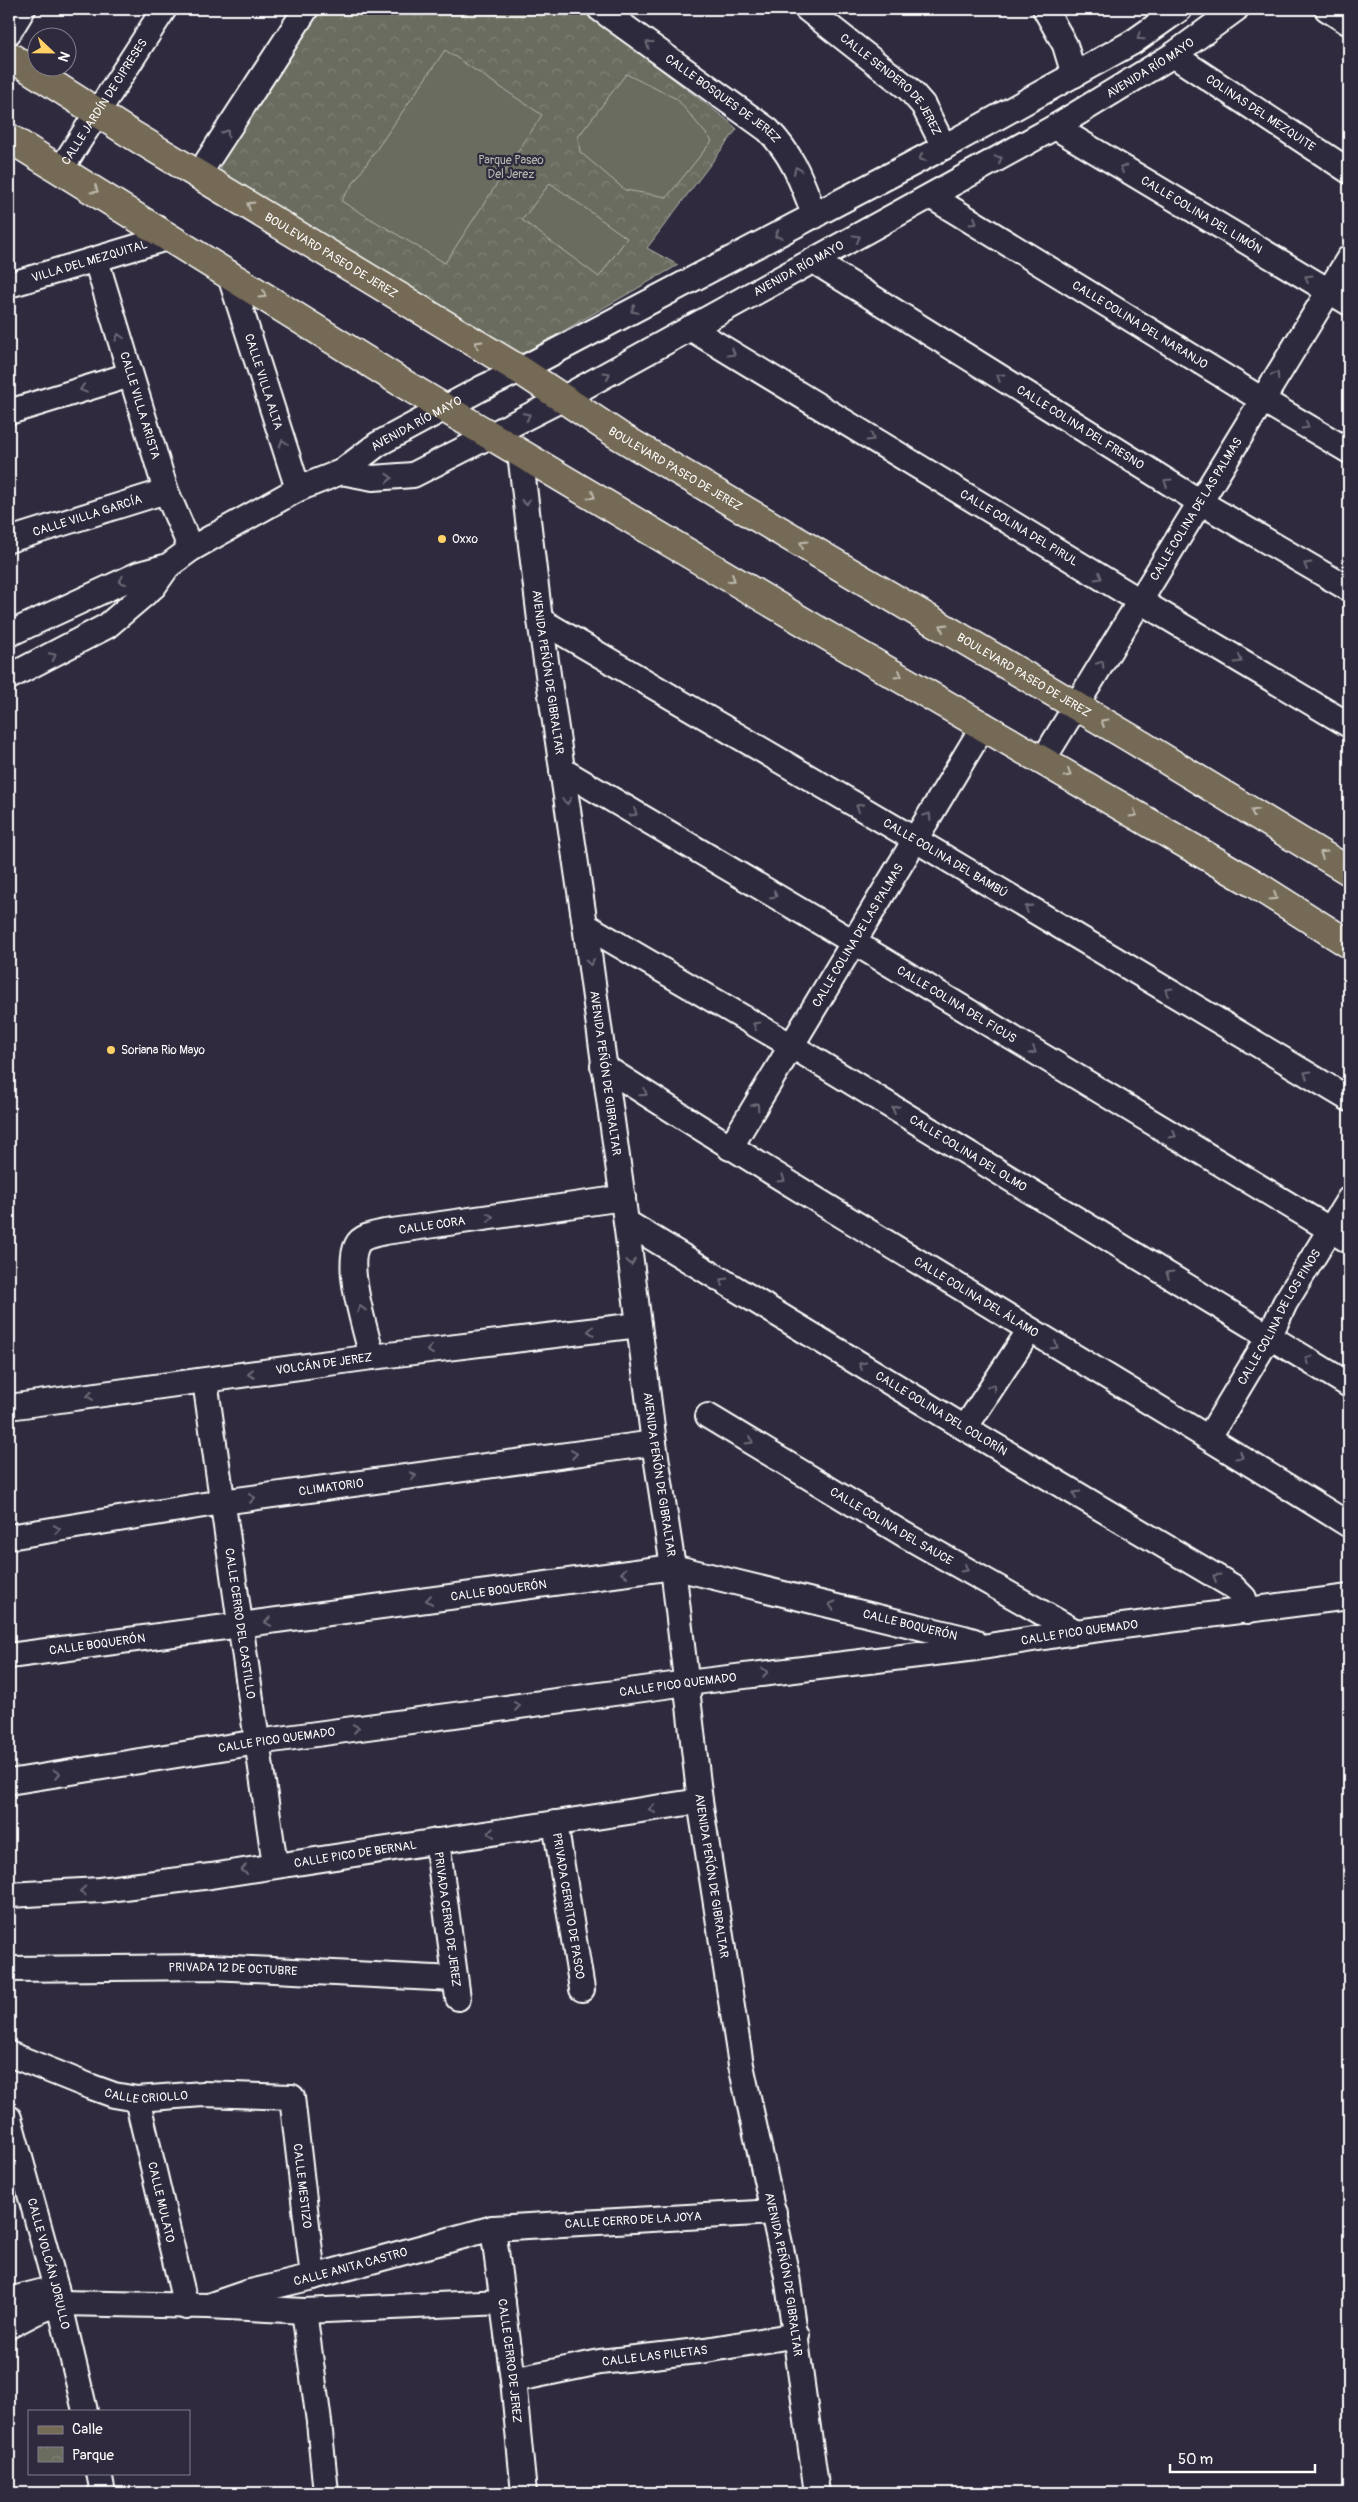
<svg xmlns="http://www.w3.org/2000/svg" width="1358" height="2502" viewBox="0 0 1358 2502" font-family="Pangolin,sans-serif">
	<defs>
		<pattern id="park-crowns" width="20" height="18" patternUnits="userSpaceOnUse" patternTransform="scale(1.25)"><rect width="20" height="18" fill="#696c5e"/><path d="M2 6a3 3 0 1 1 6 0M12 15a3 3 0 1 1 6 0" fill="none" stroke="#808276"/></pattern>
	</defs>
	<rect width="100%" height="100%" fill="#2f2a3d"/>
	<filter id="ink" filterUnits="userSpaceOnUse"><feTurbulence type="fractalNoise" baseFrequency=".02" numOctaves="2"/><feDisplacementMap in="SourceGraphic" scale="10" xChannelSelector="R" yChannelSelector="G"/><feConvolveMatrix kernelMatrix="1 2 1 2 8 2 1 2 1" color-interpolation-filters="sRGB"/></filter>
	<g filter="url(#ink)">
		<path fill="url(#park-crowns)" stroke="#b4b6ae" d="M 318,9 L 578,9 L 590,16 L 726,119 L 737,129 L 647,248 L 678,265 L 518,357 L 222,175 L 220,165 L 229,149 Z"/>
		<g fill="#696c5e" stroke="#b4b6ae">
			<path d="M 445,50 L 542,115 L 445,263 L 341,201 Z"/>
			<path d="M 626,74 L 677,99 L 712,141 L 667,197 L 625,190 L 580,152 L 578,137 Z"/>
			<path d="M 550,183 L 627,238 L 599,277 L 522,220 Z"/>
		</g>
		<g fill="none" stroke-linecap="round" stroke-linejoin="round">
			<defs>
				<g id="minor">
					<path id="s1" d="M 600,9 L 768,130 C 795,158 801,181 815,216"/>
					<path id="s2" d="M 807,9 L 909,89 L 923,105 L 944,147"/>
					<path d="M 1045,9 L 1065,45 L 1074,75"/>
					<path d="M 1327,9 L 1349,23"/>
					<path d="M 9,32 L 23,9"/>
					<path id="s3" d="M 1173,55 L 1349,171"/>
					<path id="s4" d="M 1055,127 L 1349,303"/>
					<path id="s5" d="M 61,169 L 164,9"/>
					<path d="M 199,174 L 306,9"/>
					<path id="s6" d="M 932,197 L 1261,399 L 1349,451"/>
					<path id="s7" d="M 96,260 L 166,491 L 191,549"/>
					<path id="s8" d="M 814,261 L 1200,502 L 1349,589"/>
					<path id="s9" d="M 229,273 L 298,489"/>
					<path id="s10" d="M 9,285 L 170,237"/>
					<path id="s11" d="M 690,328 L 1140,601 L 1349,725"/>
					<path d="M 9,412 L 130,375"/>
					<path id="s12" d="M 520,453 L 540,620 L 585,925 L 626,1222 L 654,1443 L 673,1567 L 700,1801 L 741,2065 L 787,2276 L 817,2493"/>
					<path id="s13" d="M 341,472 L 373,478 L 413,475 L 564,398 L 1055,127 L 1173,55 L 1236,9"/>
					<path id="s14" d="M 9,540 L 166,491"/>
					<path id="s15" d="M 540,620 L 914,839 L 1349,1099"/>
					<path d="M 9,634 L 139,574 L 168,566"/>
					<path id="s16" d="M 9,677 L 107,626 L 154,586 L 168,566 L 191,549 L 298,489 L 341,472 L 378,444 L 482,388 L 520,370 L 944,147 L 1133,42 L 1180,9"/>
					<path id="s17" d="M 1043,760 L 1349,258"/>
					<path id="s18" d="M 562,770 L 855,943 L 1349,1241"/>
					<path id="s19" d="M 585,925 L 792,1046 L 1349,1385"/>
					<path id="s20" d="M 603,1066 C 849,1224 1102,1370 1349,1525"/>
					<path id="s21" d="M 730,1148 L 984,725"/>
					<path id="s22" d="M 626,1222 L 965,1428 L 1232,1586 L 1244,1598 L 1247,1611"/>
					<path id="s23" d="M 372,1357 C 366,1331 345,1268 357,1245 C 361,1236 376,1234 385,1232 L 623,1198"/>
					<path id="s24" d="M 205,1381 L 275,1865"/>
					<path id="s25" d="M 9,1407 L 372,1357 L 639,1325"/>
					<path id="s26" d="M 708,1416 L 905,1535 L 1076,1632"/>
					<path d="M 965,1428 L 1029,1331"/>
					<path id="s27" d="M 1209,1437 L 1270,1335 L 1285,1303 L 1349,1199"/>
					<path id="s28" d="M 9,1537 L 222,1502 L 654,1443"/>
					<path id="s29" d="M 9,1656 L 673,1567 L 964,1638 L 974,1641 L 976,1646"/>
					<path id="s30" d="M 9,1782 L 258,1742 L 687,1683 L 976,1648 L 1076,1632 L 1349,1597"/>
					<path id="s31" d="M 555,1823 L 582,1989"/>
					<path id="s32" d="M 437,1841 L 458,1998"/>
					<path id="s33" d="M 9,1895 L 100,1890 L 211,1876 L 700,1801"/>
					<path id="s34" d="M 9,1969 L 212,1967 L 455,1979"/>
					<path id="s35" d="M 9,2054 L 89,2086 L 114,2095 L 137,2099 L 203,2094 L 292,2097 L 313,2277"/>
					<path id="s36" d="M 137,2099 L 186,2307"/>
					<path id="s37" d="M 9,2118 L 56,2288 L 85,2411"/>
					<path id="s38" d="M 493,2228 L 513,2380 L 524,2493"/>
					<path d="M 9,2300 L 56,2288"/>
					<path id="s39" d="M 208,2306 L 246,2293 L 313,2277 L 493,2228 L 774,2212"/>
					<path d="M 304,2311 L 319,2422 L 326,2493"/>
					<path d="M 9,2326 L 34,2313 L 60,2303 L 208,2306 L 304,2311 L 503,2302"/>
					<path id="s40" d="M 513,2380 L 600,2362 L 706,2350 L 797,2335"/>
					<path d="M 99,2473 L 103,2493"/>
				</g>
				<g id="major">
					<path id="s41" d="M 9,56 L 126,131 L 520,370 L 618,435 L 1132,739 L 1349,871"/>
					<path d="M 9,138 L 404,384 L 819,631 L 1253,883 L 1349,944"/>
				</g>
			</defs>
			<use href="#minor" stroke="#fff" stroke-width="28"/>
			<use href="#major" stroke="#fff" stroke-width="31"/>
			<use href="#minor" stroke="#2f2a3d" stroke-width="24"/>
			<use href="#major" stroke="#746b55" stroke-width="28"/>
		</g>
		<defs><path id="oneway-chevron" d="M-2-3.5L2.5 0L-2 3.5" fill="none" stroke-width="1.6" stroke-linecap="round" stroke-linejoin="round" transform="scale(1.25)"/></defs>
		<g stroke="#6d6a77">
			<use href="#oneway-chevron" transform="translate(1140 37) rotate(145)"/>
			<use href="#oneway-chevron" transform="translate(649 44) rotate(-144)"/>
			<use href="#oneway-chevron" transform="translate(226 133) rotate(-57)"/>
			<use href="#oneway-chevron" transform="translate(922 158) rotate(152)"/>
			<use href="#oneway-chevron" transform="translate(999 159) rotate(-30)"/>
			<use href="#oneway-chevron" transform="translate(1123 168) rotate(-149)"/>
			<use href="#oneway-chevron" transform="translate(797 170) rotate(-113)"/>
			<use href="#oneway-chevron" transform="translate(974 222) rotate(32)"/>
			<use href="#oneway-chevron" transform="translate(778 235) rotate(152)"/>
			<use href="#oneway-chevron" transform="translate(857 238) rotate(-29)"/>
			<use href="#oneway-chevron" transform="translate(1308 278) rotate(-149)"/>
			<use href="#oneway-chevron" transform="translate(634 310) rotate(152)"/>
			<use href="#oneway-chevron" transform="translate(119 337) rotate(-106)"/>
			<use href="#oneway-chevron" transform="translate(732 353) rotate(31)"/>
			<use href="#oneway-chevron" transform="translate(607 375) rotate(-29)"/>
			<use href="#oneway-chevron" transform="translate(1276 375) rotate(-58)"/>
			<use href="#oneway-chevron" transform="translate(1000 377) rotate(-148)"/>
			<use href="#oneway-chevron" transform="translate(83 389) rotate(163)"/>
			<use href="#oneway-chevron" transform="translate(527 416) rotate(-27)"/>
			<use href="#oneway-chevron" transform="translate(1306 426) rotate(30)"/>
			<use href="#oneway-chevron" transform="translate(871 438) rotate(31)"/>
			<use href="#oneway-chevron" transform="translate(283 443) rotate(-108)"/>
			<use href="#oneway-chevron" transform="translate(389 478) rotate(-2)"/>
			<use href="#oneway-chevron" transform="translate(1167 482) rotate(-148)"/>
			<use href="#oneway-chevron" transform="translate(526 502) rotate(83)"/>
			<use href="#oneway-chevron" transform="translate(1307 565) rotate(-150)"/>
			<use href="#oneway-chevron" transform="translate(1099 577) rotate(31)"/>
			<use href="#oneway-chevron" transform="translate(122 581) rotate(157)"/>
			<use href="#oneway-chevron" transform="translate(53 656) rotate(-26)"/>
			<use href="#oneway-chevron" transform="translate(1239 660) rotate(30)"/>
			<use href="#oneway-chevron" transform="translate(1101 664) rotate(-58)"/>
			<use href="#oneway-chevron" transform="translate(567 801) rotate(82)"/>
			<use href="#oneway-chevron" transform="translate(859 807) rotate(-150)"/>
			<use href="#oneway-chevron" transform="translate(634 813) rotate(31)"/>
			<use href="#oneway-chevron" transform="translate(928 816) rotate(-58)"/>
			<use href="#oneway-chevron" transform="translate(774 895) rotate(31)"/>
			<use href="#oneway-chevron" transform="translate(1028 908) rotate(-149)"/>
			<use href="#oneway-chevron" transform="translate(590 962) rotate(83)"/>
			<use href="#oneway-chevron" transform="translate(1168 991) rotate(-149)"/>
			<use href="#oneway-chevron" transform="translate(756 1025) rotate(-150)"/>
			<use href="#oneway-chevron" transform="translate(1033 1051) rotate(31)"/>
			<use href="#oneway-chevron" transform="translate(1307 1074) rotate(-149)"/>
			<use href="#oneway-chevron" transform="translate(644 1093) rotate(33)"/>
			<use href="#oneway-chevron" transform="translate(756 1106) rotate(-58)"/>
			<use href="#oneway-chevron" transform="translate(895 1109) rotate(-149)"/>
			<use href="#oneway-chevron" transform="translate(1173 1135) rotate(31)"/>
			<use href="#oneway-chevron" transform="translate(782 1179) rotate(32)"/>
			<use href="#oneway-chevron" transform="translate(490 1217) rotate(-8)"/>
			<use href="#oneway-chevron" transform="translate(631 1262) rotate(83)"/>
			<use href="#oneway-chevron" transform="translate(1169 1274) rotate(-149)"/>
			<use href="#oneway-chevron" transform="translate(723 1281) rotate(-149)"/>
			<use href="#oneway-chevron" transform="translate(361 1309) rotate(-104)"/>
			<use href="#oneway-chevron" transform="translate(591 1331) rotate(173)"/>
			<use href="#oneway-chevron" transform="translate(1055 1346) rotate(31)"/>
			<use href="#oneway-chevron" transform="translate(430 1350) rotate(173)"/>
			<use href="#oneway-chevron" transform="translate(1308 1359) rotate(-148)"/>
			<use href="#oneway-chevron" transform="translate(862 1365) rotate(-149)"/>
			<use href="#oneway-chevron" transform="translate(251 1374) rotate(172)"/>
			<use href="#oneway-chevron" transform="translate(992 1387) rotate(-57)"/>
			<use href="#oneway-chevron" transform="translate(90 1396) rotate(172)"/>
			<use href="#oneway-chevron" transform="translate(750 1441) rotate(31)"/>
			<use href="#oneway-chevron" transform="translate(574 1454) rotate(-8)"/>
			<use href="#oneway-chevron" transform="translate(1240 1456) rotate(32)"/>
			<use href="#oneway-chevron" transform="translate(413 1476) rotate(-8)"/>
			<use href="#oneway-chevron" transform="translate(1076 1494) rotate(-149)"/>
			<use href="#oneway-chevron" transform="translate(252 1498) rotate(-8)"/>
			<use href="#oneway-chevron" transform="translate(57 1529) rotate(-9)"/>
			<use href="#oneway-chevron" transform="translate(965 1569) rotate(30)"/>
			<use href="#oneway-chevron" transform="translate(624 1573) rotate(172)"/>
			<use href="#oneway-chevron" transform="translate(1216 1577) rotate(-149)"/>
			<use href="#oneway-chevron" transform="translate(429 1600) rotate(172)"/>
			<use href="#oneway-chevron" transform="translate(832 1605) rotate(-166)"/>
			<use href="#oneway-chevron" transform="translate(268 1622) rotate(172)"/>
			<use href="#oneway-chevron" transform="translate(765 1672) rotate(-8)"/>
			<use href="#oneway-chevron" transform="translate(517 1706) rotate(-8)"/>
			<use href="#oneway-chevron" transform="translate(356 1728) rotate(-8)"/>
			<use href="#oneway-chevron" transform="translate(57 1774) rotate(-9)"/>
			<use href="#oneway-chevron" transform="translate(652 1809) rotate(172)"/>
			<use href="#oneway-chevron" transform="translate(491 1833) rotate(171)"/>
			<use href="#oneway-chevron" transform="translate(244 1870) rotate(170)"/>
			<use href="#oneway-chevron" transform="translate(83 1891) rotate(177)"/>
		</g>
		<g stroke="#c0bcb2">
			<use href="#oneway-chevron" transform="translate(95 190) rotate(32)"/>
			<use href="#oneway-chevron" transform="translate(250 205) rotate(-149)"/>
			<use href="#oneway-chevron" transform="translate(263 295) rotate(32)"/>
			<use href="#oneway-chevron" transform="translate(478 344) rotate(-149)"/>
			<use href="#oneway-chevron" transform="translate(592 496) rotate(31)"/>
			<use href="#oneway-chevron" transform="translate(803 544) rotate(-149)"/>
			<use href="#oneway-chevron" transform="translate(732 579) rotate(31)"/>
			<use href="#oneway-chevron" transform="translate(943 627) rotate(-149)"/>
			<use href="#oneway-chevron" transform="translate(899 675) rotate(30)"/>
			<use href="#oneway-chevron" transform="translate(1104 722) rotate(-149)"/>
			<use href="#oneway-chevron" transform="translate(1068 774) rotate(30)"/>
			<use href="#oneway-chevron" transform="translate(1254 812) rotate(-149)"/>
			<use href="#oneway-chevron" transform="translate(1134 814) rotate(30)"/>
			<use href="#oneway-chevron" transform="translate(1323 854) rotate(-148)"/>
			<use href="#oneway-chevron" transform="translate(1274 897) rotate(32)"/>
		</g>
	</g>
	<g fill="#ffd166" stroke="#2f2a3d" stroke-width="2">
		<circle cx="442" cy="539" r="5"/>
		<circle cx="111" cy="1050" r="5"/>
	</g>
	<g text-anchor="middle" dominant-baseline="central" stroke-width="4.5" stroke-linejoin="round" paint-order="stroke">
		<g font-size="12" fill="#fff" stroke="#2f2a3d">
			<text stroke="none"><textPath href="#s13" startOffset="915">AVENIDA RÍO MAYO</textPath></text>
			<text stroke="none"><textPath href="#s2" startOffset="114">CALLE SENDERO DE JEREZ</textPath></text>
			<text stroke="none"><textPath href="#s1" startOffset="152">CALLE BOSQUES DE JEREZ</textPath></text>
			<text stroke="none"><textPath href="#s5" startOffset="80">CALLE JARDÍN DE CIPRESES</textPath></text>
			<text stroke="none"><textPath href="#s3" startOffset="105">COLINAS DEL MEZQUITE</textPath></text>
			<text stroke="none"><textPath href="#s4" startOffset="171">CALLE COLINA DEL LIMÓN</textPath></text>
			<text stroke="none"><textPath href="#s41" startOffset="379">BOULEVARD PASEO DE JEREZ</textPath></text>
			<text stroke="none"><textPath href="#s10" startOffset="84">VILLA DEL MEZQUITAL</textPath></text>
			<text stroke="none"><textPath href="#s13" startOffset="510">AVENIDA RÍO MAYO</textPath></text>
			<text stroke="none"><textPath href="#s6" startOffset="244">CALLE COLINA DEL NARANJO</textPath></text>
			<text stroke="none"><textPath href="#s9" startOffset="114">CALLE VILLA ALTA</textPath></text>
			<text stroke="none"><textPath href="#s7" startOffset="152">CALLE VILLA ARISTA</textPath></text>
			<text stroke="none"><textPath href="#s16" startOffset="484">AVENIDA RÍO MAYO</textPath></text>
			<text stroke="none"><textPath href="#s8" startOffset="314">CALLE COLINA DEL FRESNO</textPath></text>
			<text stroke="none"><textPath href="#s41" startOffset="784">BOULEVARD PASEO DE JEREZ</textPath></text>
			<text stroke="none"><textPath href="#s17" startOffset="294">CALLE COLINA DE LAS PALMAS</textPath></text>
			<text stroke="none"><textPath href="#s14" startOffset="82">CALLE VILLA GARCÍA</textPath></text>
			<text stroke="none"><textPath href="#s11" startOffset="385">CALLE COLINA DEL PIRUL</textPath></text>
			<text stroke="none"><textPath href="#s12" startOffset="221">AVENIDA PEÑÓN DE GIBRALTAR</textPath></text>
			<text stroke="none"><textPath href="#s41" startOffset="1189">BOULEVARD PASEO DE JEREZ</textPath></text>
			<text stroke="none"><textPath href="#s15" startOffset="470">CALLE COLINA DEL BAMBÚ</textPath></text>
			<text stroke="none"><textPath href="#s21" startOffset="248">CALLE COLINA DE LAS PALMAS</textPath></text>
			<text stroke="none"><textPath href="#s18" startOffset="459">CALLE COLINA DEL FICUS</textPath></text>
			<text stroke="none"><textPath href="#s12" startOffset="626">AVENIDA PEÑÓN DE GIBRALTAR</textPath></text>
			<text stroke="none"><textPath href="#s19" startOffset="446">CALLE COLINA DEL OLMO</textPath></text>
			<text stroke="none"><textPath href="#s23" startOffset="194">CALLE CORA</textPath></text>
			<text stroke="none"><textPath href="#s20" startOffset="439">CALLE COLINA DEL ÁLAMO</textPath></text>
			<text stroke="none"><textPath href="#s27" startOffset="139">CALLE COLINA DE LOS PINOS</textPath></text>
			<text stroke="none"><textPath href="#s25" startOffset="318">VOLCÁN DE JEREZ</textPath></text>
			<text stroke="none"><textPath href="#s22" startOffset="369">CALLE COLINA DEL COLORÍN</textPath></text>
			<text stroke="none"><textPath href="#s12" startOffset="1031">AVENIDA PEÑÓN DE GIBRALTAR</textPath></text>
			<text stroke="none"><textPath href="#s28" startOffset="326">CLIMATORIO</textPath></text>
			<text stroke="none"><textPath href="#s26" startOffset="214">CALLE COLINA DEL SAUCE</textPath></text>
			<text stroke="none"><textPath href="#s29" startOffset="494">CALLE BOQUERÓN</textPath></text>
			<text stroke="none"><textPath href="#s24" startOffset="245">CALLE CERRO DEL CASTILLO</textPath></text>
			<text stroke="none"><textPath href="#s29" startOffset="914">CALLE BOQUERÓN</textPath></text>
			<text stroke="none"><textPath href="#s30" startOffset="1081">CALLE PICO QUEMADO</textPath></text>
			<text stroke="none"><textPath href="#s29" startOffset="89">CALLE BOQUERÓN</textPath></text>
			<text stroke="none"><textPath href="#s30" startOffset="676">CALLE PICO QUEMADO</textPath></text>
			<text stroke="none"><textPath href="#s30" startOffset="271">CALLE PICO QUEMADO</textPath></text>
			<text stroke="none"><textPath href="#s33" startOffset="349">CALLE PICO DE BERNAL</textPath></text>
			<text stroke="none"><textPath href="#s12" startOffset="1436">AVENIDA PEÑÓN DE GIBRALTAR</textPath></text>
			<text stroke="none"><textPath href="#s31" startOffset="84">PRIVADA CERRITO DE PASCO</textPath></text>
			<text stroke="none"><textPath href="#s32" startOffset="79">PRIVADA CERRO DE JEREZ</textPath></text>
			<text stroke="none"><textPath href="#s34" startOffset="224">PRIVADA 12 DE OCTUBRE</textPath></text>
			<text stroke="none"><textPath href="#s35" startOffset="145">CALLE CRIOLLO</textPath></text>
			<text stroke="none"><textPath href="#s35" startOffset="381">CALLE MESTIZO</textPath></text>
			<text stroke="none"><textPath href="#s36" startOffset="106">CALLE MULATO</textPath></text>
			<text stroke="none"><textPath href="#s39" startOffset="436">CALLE CERRO DE LA JOYA</textPath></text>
			<text stroke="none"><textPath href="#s37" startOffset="151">CALLE VOLCÁN JORULLO</textPath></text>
			<text stroke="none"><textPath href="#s39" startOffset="148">CALLE ANITA CASTRO</textPath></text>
			<text stroke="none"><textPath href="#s12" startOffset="1841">AVENIDA PEÑÓN DE GIBRALTAR</textPath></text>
			<text stroke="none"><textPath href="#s40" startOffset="144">CALLE LAS PILETAS</textPath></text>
			<text stroke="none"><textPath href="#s38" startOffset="134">CALLE CERRO DE JEREZ</textPath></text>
		</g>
		<g font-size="12" fill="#b4b6ae" stroke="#2f2a3d">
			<text x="511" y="160">Parque Paseo<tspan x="511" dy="14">Del Jerez</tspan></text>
		</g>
		<g font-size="12" fill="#fff" stroke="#2f2a3d" text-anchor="start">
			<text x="452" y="539">Oxxo</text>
			<text x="121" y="1050">Soriana Rio Mayo</text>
		</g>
	</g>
	<rect width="1358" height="2502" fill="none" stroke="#2f2a3d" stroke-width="30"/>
	<rect x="15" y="15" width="1328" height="2472" fill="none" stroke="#fff" stroke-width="2" filter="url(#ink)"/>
	<rect x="28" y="2410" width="162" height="65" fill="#2f2a3d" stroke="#827f8b"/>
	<rect x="38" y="2426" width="25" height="8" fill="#746b55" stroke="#827f8b"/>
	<text x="72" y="2434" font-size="15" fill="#ffffff">Calle</text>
	<rect x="38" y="2447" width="25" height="15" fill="url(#park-crowns)" stroke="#827f8b"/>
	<text x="72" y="2460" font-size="15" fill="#ffffff">Parque</text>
	<g transform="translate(52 52) rotate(112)"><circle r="24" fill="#2f2a3d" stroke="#827f8b"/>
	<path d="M0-4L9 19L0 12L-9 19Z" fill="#ffd166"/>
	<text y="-8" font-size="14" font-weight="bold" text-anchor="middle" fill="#ffffff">N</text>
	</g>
	<path d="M1170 2464v8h145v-8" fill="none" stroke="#ffffff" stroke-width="2.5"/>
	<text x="1178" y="2464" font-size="15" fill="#ffffff" stroke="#2f2a3d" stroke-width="4" paint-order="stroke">50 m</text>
</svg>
